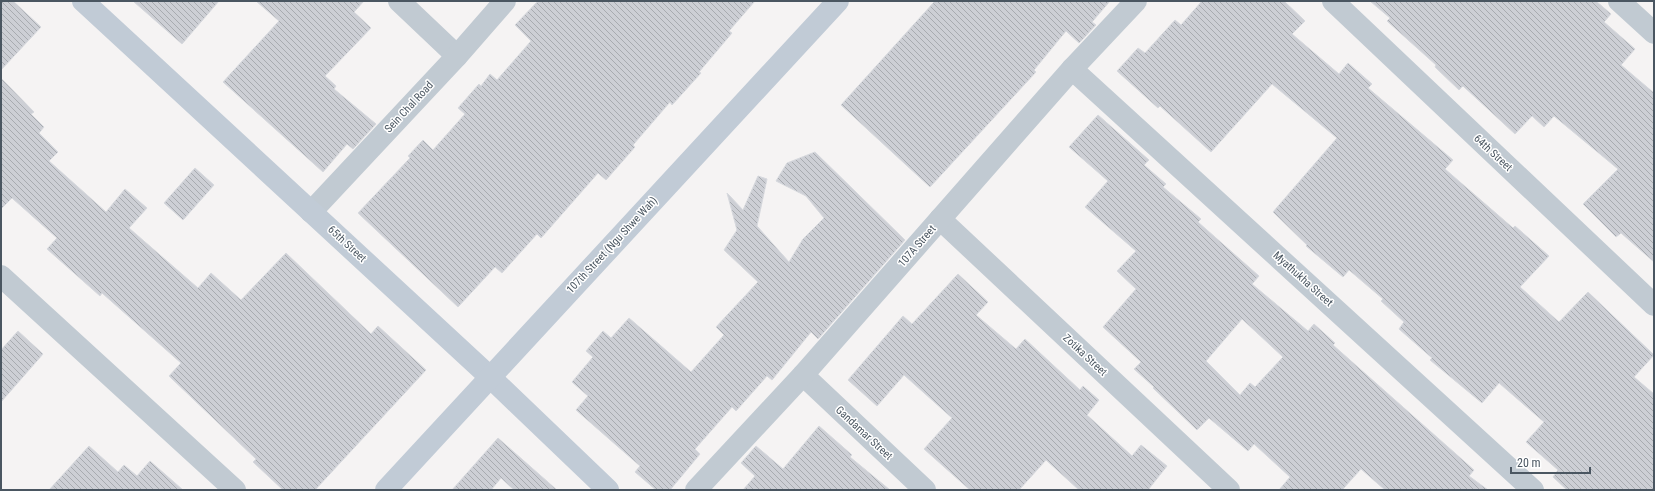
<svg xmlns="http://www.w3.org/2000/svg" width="1655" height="491" viewBox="0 0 1655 491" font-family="'Roboto Condensed',sans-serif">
	<defs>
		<pattern id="building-back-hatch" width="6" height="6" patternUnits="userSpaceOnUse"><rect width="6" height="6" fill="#cdcfd5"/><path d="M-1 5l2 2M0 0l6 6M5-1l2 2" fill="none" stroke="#a8abb0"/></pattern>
	</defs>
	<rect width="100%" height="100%" fill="#f5f3f3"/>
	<g fill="url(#building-back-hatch)" stroke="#d7d9de" fill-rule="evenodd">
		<path d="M 1,1 L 13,1 L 41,27 L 1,70 Z"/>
		<path d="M 133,1 L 219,1 L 182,44 Z"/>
		<path d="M 256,1 L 364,1 L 354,12 L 371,28 L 325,76 L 336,86 L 334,89 L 376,124 L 353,149 L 347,144 L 323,172 L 223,82 L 279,21 Z"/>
		<path d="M 538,1 L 755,1 L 729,31 L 732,33 L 699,72 L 701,73 L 672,105 L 670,102 L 633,145 L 635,147 L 606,180 L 598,173 L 541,238 L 537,234 L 502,273 L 495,267 L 458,307 L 358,213 L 410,158 L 408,156 L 423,140 L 433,150 L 465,114 L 458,108 L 479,84 L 481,86 L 490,74 L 497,80 L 531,41 L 515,25 Z"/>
		<path d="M 935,1 L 1110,1 L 1092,22 L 1096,25 L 1079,43 L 1066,31 L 1034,70 L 1036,72 L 930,187 L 841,105 Z"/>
		<path d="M 1202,1 L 1284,1 L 1305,21 L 1292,34 L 1339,74 L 1348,63 L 1372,84 L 1368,88 L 1453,160 L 1445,169 L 1513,228 L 1515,226 L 1549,256 L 1520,287 L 1559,322 L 1588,292 L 1654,355 L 1634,377 L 1654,394 L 1654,490 L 1567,490 L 1553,477 L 1558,470 L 1526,442 L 1544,422 L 1499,383 L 1482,403 L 1430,360 L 1432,358 L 1399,329 L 1404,322 L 1381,301 L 1383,299 L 1349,270 L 1343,277 L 1306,246 L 1307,245 L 1273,212 L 1337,138 L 1272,84 L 1211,152 L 1160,106 L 1158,108 L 1117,71 L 1138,48 L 1145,53 L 1175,20 L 1181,25 Z"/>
		<path d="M 1370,1 L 1596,1 L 1611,14 L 1604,22 L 1635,49 L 1621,65 L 1654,93 L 1654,262 L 1621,233 L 1616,237 L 1583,204 L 1618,169 L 1554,116 L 1544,127 L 1532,116 L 1515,134 L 1463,86 L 1459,90 L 1435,67 L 1436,65 L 1387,21 L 1390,18 Z"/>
		<path d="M 1,78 L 34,112 L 31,114 L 44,127 L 39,133 L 58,152 L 49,161 L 106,212 L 125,189 L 147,208 L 129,228 L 198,288 L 211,273 L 241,300 L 286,253 L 371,334 L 378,326 L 426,370 L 315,490 L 283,490 L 253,462 L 256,459 L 169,376 L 181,363 L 102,293 L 100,296 L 47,249 L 57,238 L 12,198 L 1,209 Z"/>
		<path d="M 1098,115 L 1149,160 L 1144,165 L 1166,184 L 1163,187 L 1201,219 L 1198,222 L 1259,276 L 1252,284 L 1308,331 L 1314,324 L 1335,343 L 1333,345 L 1474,470 L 1469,476 L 1488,490 L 1385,490 L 1361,469 L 1342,490 L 1279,490 L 1290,477 L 1254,444 L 1248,451 L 1209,418 L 1197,430 L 1153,388 L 1154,387 L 1134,369 L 1141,362 L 1103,327 L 1136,289 L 1117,271 L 1136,251 L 1085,207 L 1108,181 L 1069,147 ZM 1242,319 L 1283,357 L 1255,387 L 1250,383 L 1240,395 L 1206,361 Z"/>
		<path d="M 815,152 L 905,240 L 818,339 L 811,332 L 772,380 L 767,376 L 736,411 L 732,407 L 695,449 L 700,454 L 670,490 L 656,490 L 635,472 L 640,466 L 576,410 L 588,396 L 572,382 L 593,357 L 586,351 L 603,331 L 611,338 L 629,318 L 691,372 L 724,335 L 716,327 L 758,282 L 724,250 L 737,230 L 727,193 L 743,210 L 758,176 L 767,179 L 757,226 L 789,262 L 803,239 L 824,218 L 806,196 L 776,181 L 787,163 Z"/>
		<path d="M 195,168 L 214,185 L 183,220 L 164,203 Z"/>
		<path d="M 958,274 L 988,302 L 976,315 L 1016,349 L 1025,339 L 1080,390 L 1083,386 L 1099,400 L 1087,415 L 1132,456 L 1141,445 L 1167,466 L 1148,490 L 1079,490 L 1046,460 L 1019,490 L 970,490 L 924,449 L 952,418 L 904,375 L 877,406 L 848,380 L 903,316 L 912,324 Z"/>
		<path d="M 18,331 L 43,354 L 1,402 L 1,350 Z"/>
		<path d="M 819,426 L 852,455 L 850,457 L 890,490 L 743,490 L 755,476 L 741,463 L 756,446 L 783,469 Z"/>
		<path d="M 498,438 L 557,490 L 514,490 L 501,478 L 491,490 L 452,490 Z"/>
		<path d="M 89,446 L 118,472 L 124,465 L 137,476 L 150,461 L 183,490 L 49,490 Z"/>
	</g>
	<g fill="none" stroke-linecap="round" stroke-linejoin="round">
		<g stroke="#c1cad2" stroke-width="22">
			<path d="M 399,1 L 457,56"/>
			<path d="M 1333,1 L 1654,305"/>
			<path d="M 1619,1 L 1654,33"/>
			<path d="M 1072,69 L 1533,490"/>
			<path d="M 311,212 L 457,56 L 505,1"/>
			<path d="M 940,219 L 1229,490"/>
			<path d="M 1,276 L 235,490"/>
			<path d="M 803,375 L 925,490"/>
			<path d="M 696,490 L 803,375 L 1072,69 L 1136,1"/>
		</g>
		<g stroke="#c1cbd6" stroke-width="22">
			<path d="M 83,1 L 490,377 L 608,490"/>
			<path d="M 386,490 L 838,1"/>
		</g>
	</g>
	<g text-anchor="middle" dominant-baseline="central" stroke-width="3" stroke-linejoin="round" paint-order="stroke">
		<g font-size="11" fill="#4a5661" stroke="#fff">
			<text transform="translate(409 107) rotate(-47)">Sein Chal Road</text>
			<text transform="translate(1493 153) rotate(43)">64th Street</text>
			<text transform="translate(347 244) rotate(43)">65th Street</text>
			<text transform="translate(612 245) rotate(-47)">107th Street (Ngu Shwe Wah)</text>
			<text transform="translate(917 246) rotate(-49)">107A Street</text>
			<text transform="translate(1303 279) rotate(42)">Myathukha Street</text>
			<text transform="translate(1085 355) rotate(43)">Zotika Street</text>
			<text transform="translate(864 433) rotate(43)">Gandamar Street</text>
		</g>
	</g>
	<rect width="1655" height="491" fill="none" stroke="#4a5661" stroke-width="4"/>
	<path d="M1511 467v6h79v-6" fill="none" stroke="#4a5661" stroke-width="2"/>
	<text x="1517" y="467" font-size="12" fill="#4a5661" stroke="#ffffff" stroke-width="3" paint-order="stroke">20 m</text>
</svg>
